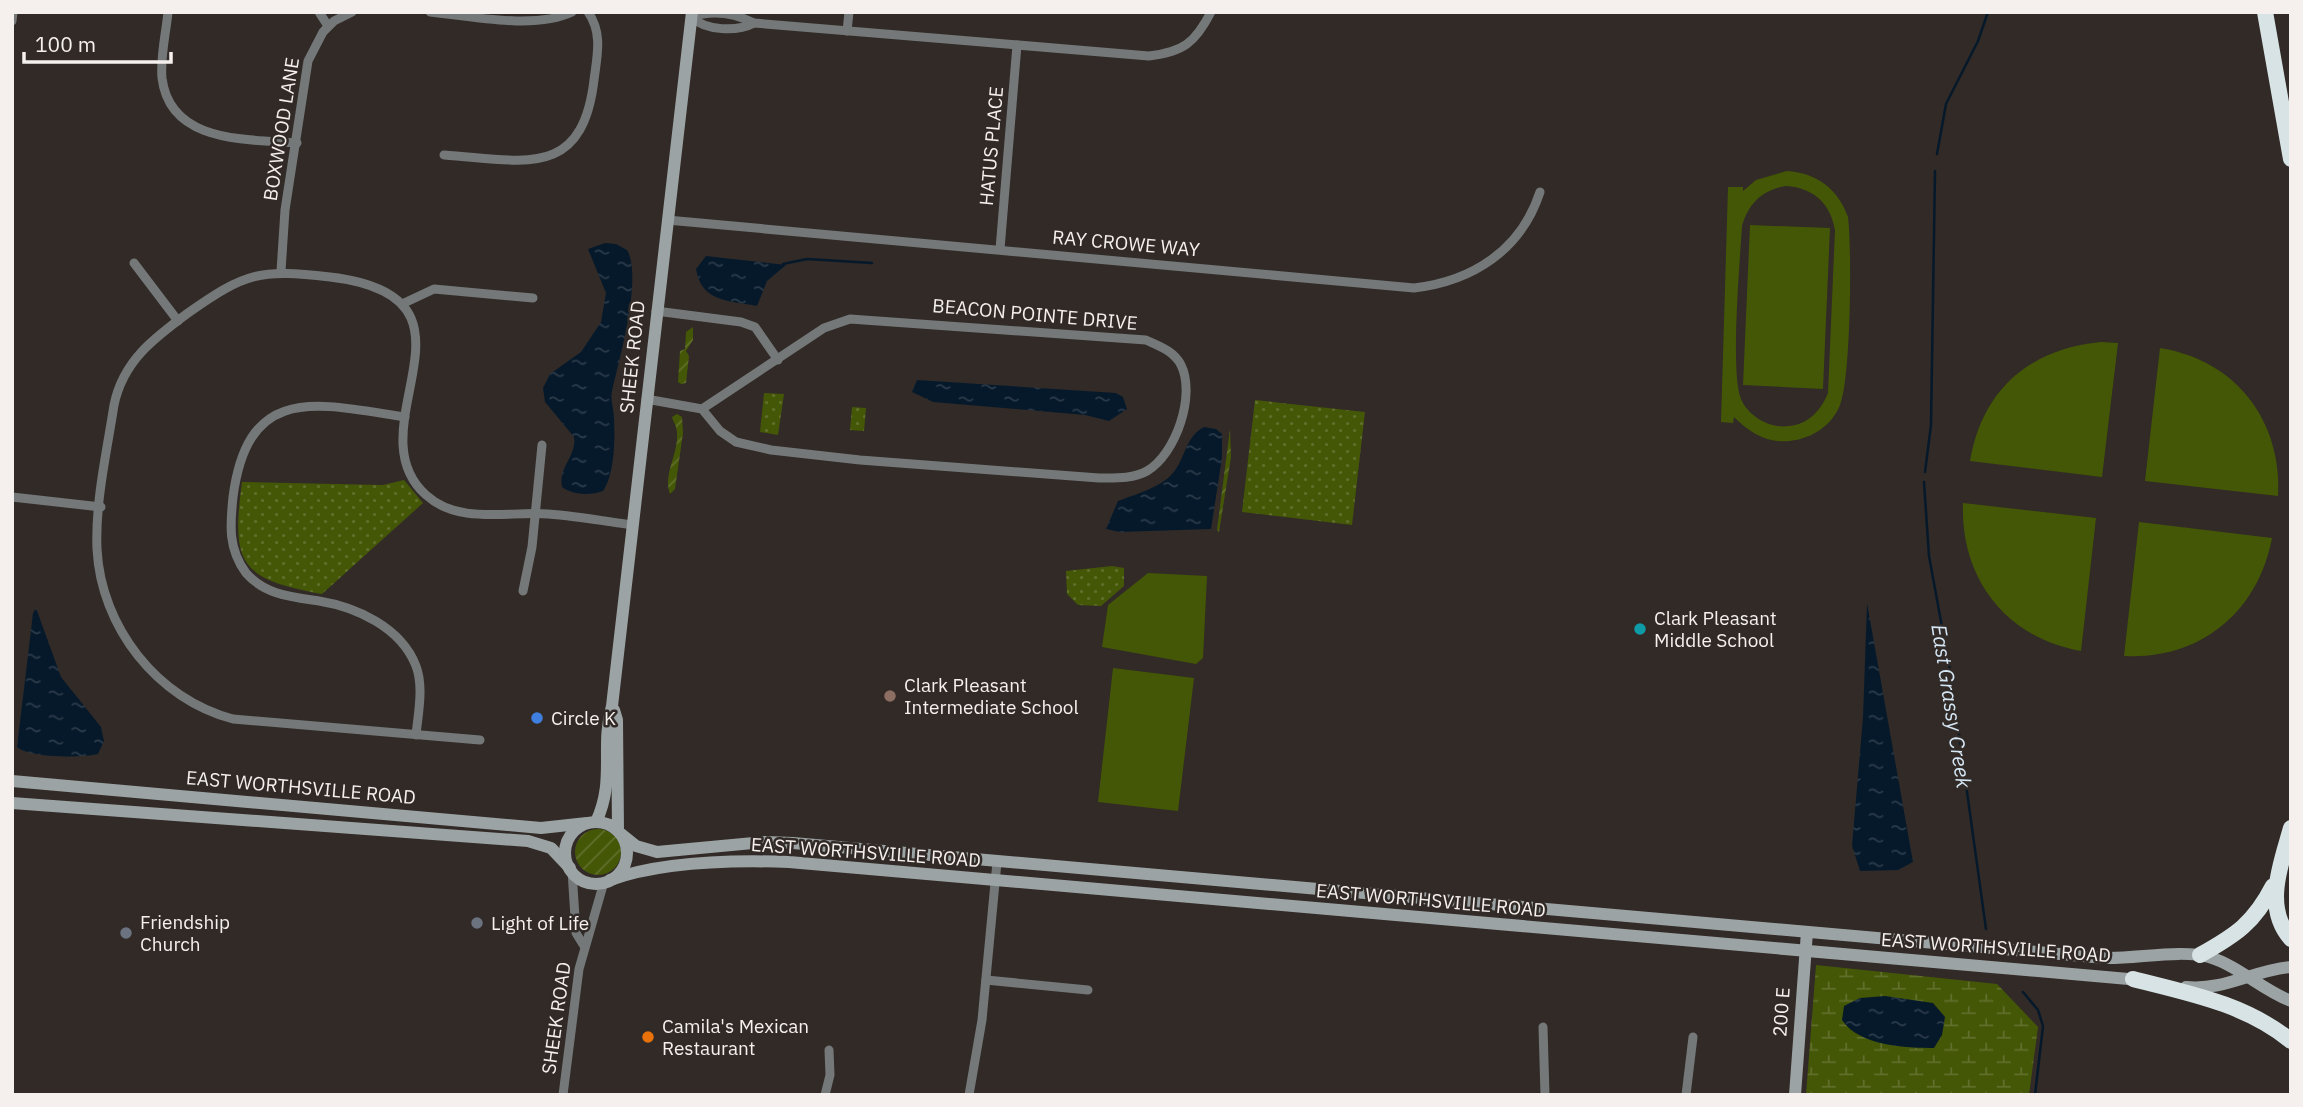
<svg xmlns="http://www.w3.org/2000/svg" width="2303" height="1107" viewBox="0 0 2303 1107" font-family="'IBM Plex Sans',sans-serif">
	<defs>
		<pattern id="wetland-marsh" width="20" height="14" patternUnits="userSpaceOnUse" patternTransform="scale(1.75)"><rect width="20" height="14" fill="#445706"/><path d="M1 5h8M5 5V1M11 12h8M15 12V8" fill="none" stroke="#606f2b"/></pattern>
		<pattern id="park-dots" width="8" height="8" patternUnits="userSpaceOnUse" patternTransform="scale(1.75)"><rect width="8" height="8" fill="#445706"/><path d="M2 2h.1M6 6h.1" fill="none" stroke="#606f2b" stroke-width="1.8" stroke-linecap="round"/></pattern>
		<pattern id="garden-furrows" width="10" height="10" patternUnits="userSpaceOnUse" patternTransform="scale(1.75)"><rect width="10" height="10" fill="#445706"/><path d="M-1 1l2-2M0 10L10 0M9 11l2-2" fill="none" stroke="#606f2b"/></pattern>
		<pattern id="water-ripples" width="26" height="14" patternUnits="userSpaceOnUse" patternTransform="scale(1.75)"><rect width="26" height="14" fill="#06192b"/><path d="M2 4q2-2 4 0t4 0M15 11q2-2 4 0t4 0" fill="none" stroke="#2b3b4a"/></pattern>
	</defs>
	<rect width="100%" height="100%" fill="#312a26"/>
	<g fill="#445706" fill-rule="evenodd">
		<path d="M 1787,171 C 1817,173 1838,189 1848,217 C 1852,249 1851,378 1840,405 C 1833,423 1816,436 1796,440 C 1770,445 1752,435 1734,417 L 1733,423 L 1721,422 L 1728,187 L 1743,187 L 1743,191 L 1756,180 ZM 1786,186 C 1814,188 1830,203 1835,230 L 1828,393 C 1821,410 1809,424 1789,426 C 1770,429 1748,416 1741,399 C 1730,372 1740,261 1742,226 C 1749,203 1762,190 1786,186 Z"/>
		<path d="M 1750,225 L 1830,228 L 1823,389 L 1743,385 Z"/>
		<path d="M 2101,342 L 2118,343 L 2102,477 L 1970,461 C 1982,390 2029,349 2101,342 Z"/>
		<path d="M 2160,348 C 2236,360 2282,421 2278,496 L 2145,481 Z"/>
		<path d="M 1963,503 L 2096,518 L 2081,651 C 2006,638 1960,578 1963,503 Z"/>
		<path d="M 2139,522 L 2272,538 C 2258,612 2200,660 2124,656 Z"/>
		<path d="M 1148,573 L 1207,576 L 1203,658 L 1196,664 L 1102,647 L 1108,605 Z"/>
		<path d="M 1113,668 L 1194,678 L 1178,811 L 1098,802 Z"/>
	</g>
	<path fill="url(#wetland-marsh)" d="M 1816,965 L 1997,984 L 2038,1027 L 2029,1095 L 1806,1095 Z"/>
	<g fill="url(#park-dots)">
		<path d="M 764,393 L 784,394 L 778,435 L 760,432 Z"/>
		<path d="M 1255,400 L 1365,412 L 1352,525 L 1242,512 Z"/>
		<path d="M 852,407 L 866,408 L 864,431 L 850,430 Z"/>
		<path d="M 404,480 L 423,503 L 322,594 C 240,579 231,564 242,482 L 383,485 Z"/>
		<path d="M 1112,566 L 1124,568 L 1124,586 L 1101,606 L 1078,605 L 1067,594 L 1066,571 Z"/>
	</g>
	<g fill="url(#garden-furrows)">
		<path d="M 693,327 L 693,340 L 686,351 L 689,356 L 686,383 L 681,384 L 678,382 L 680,351 L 685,349 L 686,332 Z"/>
		<path d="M 677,414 L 682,417 L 683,433 L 675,489 L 670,494 C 662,472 682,450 676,427 C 675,424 673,421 672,417 Z"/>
		<path d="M 1230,429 L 1231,457 L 1219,532 L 1217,530 Z"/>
		<circle cx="598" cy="852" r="23"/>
	</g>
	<g fill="url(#water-ripples)">
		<path d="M 605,243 L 616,244 L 627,250 C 643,276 619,361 612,391 C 610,400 614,409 614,418 C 615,438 615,474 603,491 C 591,496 572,495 562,487 C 558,467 577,456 574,437 L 545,402 L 543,388 L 550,374 L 581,352 L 601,322 L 606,293 L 588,249 Z"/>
		<path d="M 706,256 L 786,265 L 767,281 L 757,306 C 730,301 701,302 696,269 Z"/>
		<path d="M 917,380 L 1116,393 L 1123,397 L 1127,409 L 1109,421 L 1085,415 L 933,402 L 912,392 Z"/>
		<path d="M 1204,427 L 1216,429 L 1222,434 L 1222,458 L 1211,529 L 1120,532 L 1106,529 L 1118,501 C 1136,494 1160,488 1173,473 C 1186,457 1185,437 1204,427 Z"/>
		<path d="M 1867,603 L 1913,862 L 1898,870 L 1860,871 L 1852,846 L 1863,717 Z"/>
		<path d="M 36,608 L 61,677 L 101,727 L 104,741 L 98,754 C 82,758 29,758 17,747 L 33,613 Z"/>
		<path d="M 1885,996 L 1933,1003 L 1945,1017 L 1942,1035 L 1934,1048 C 1906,1048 1859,1046 1842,1020 L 1844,1006 L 1860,998 Z"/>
	</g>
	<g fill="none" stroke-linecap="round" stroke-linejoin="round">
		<g stroke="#06192b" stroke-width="2.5">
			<path d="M 1937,154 L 1946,104 L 1978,41 L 1988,12"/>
			<path d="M 783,264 L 807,259 L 872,263"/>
			<path d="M 1925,472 L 1931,425 L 1935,171"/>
			<path d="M 1924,482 L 1929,556 L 1951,676 L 1986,929"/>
			<path d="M 2023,992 L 2038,1010 L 2043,1026 L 2035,1095"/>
		</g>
		<g stroke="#747879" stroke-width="9">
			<path d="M 168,12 C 166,33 160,57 162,78 C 170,144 248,139 297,143"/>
			<path d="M 319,12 L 328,26"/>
			<path d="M 430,12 C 470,16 535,30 572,12"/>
			<path d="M 691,17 C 712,10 734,13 754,23 L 1149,56 C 1183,52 1195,43 1211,12"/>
			<path d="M 691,17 C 706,31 737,32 754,23"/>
			<path d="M 12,21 L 13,12"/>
			<path d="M 847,31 L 849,12"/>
			<path d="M 444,155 C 522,160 582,181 594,80 C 597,56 603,33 588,12"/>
			<path d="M 667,220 L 1414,288 C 1473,281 1521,250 1540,192"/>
			<path d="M 1000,249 L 1017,45"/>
			<path d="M 134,263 L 178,321"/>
			<path d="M 281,271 L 285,210 L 308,61 L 323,32 L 334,21 L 352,12"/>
			<path d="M 402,304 L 434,289 L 533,298"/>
			<path d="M 656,311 L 741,322 L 755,327 L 778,360"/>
			<path d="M 646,399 L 702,409 L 720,431 L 736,442 L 771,450 L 860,460 L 1099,478 C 1115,478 1133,479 1147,471 C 1176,454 1196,395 1181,365 C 1174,351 1159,346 1146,340 L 850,319 L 824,328 L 702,409"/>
			<path d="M 405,417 C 318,404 248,382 233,497 C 230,525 228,549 246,573 C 265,595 292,597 319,601 C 356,607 401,627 416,666 C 424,687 418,714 416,735"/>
			<path d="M 12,497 L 101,507"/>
			<path d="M 523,591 L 532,547 L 542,445"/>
			<path d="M 480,740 L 233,719 C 157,699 101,627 97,549 C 95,502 107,451 114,405 C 123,361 154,338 188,313 C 246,272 260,269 330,277 C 501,297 350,427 426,495 C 459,525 508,511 548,514 C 576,516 604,521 632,525"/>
			<path d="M 572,871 L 576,933 L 584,946"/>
			<path d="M 986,980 L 1088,990"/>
			<path d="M 1543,1027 L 1545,1095"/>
			<path d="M 563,1095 L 579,969 L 604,882"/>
			<path d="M 825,1095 L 830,1075 L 829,1050"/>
			<path d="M 969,1095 L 982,1020 L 997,862"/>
			<path d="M 1686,1095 L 1693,1037"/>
		</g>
		<g stroke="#9ca3a4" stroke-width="12">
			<path d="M 614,710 L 617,720 L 618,831"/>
			<path d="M 12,781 L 541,828 L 587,823"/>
			<path d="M 12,803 L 528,841 L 551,848 L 570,868"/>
			<path d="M 596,822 C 616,780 600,747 612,706 L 692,12"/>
			<circle cx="596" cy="853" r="31"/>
			<path d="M 621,834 L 636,846 L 657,852 L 765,842 L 793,843 L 2105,958 C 2136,959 2181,949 2209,957 C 2239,966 2262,990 2291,1001"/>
			<path d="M 610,880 C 661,862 734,860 789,862 L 2140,980"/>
			<path d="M 2186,987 C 2224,991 2254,970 2291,967"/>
			<path d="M 1795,1095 L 1807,932"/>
		</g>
		<g stroke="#d8e3e5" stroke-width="16">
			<path d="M 2265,12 L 2291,159"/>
			<path d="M 2291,828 C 2281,864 2263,907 2291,939"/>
			<path d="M 2200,955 C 2236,935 2254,923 2273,886"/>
			<path d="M 2133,979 C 2188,993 2246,1004 2291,1041"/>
		</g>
	</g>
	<circle fill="#0f9aa8" stroke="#312a26" stroke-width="2.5" cx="1640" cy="629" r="7"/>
	<circle fill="#8d6e63" stroke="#312a26" stroke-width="2.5" cx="890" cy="696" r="7"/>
	<circle fill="#3f7fe0" stroke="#312a26" stroke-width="2.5" cx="537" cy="718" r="7"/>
	<g fill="#6b7280" stroke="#312a26" stroke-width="2.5">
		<circle cx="477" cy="923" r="7"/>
		<circle cx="126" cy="933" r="7"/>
	</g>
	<circle fill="#e8710a" stroke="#312a26" stroke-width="2.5" cx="648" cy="1037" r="7"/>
	<g text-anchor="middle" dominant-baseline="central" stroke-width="5" stroke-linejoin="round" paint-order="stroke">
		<g font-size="19" fill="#f5f0ee" stroke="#312a26">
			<text transform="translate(281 129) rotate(-81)">BOXWOOD LANE</text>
			<text transform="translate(991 146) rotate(-85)">HATUS PLACE</text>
			<text transform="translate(1126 243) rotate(5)">RAY CROWE WAY</text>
			<text transform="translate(1035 314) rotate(5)">BEACON POINTE DRIVE</text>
			<text transform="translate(632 357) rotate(-84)">SHEEK ROAD</text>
			<text transform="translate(301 787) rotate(5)">EAST WORTHSVILLE ROAD</text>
			<text transform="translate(866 852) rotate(4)">EAST WORTHSVILLE ROAD</text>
			<text transform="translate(1431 900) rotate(5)">EAST WORTHSVILLE ROAD</text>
			<text transform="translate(1996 947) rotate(4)">EAST WORTHSVILLE ROAD</text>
			<text transform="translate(1781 1012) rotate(-86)">200 E</text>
			<text transform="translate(556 1018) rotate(-82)">SHEEK ROAD</text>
		</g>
		<g font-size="19" fill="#f5f0ee" stroke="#312a26" text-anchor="start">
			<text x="1654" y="618">Clark Pleasant<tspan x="1654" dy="22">Middle School</tspan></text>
			<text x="904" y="685">Clark Pleasant<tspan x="904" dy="22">Intermediate School</tspan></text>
			<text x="551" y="718">Circle K</text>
			<text x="140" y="922">Friendship<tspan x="140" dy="22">Church</tspan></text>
			<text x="491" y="923">Light of Life</text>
			<text x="662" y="1026">Camila's Mexican<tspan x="662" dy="22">Restaurant</tspan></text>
		</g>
		<g font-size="21" font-style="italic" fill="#d5e6f5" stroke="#312a26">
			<text transform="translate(1952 706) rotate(81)">East Grassy Creek</text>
		</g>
	</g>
	<rect width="2303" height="1107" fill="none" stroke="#f5f0ee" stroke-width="28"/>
	<path d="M24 52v10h147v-10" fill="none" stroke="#f5f0ee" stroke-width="3.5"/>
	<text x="35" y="52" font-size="21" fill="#f5f0ee" stroke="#312a26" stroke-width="5" paint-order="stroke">100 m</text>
</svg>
